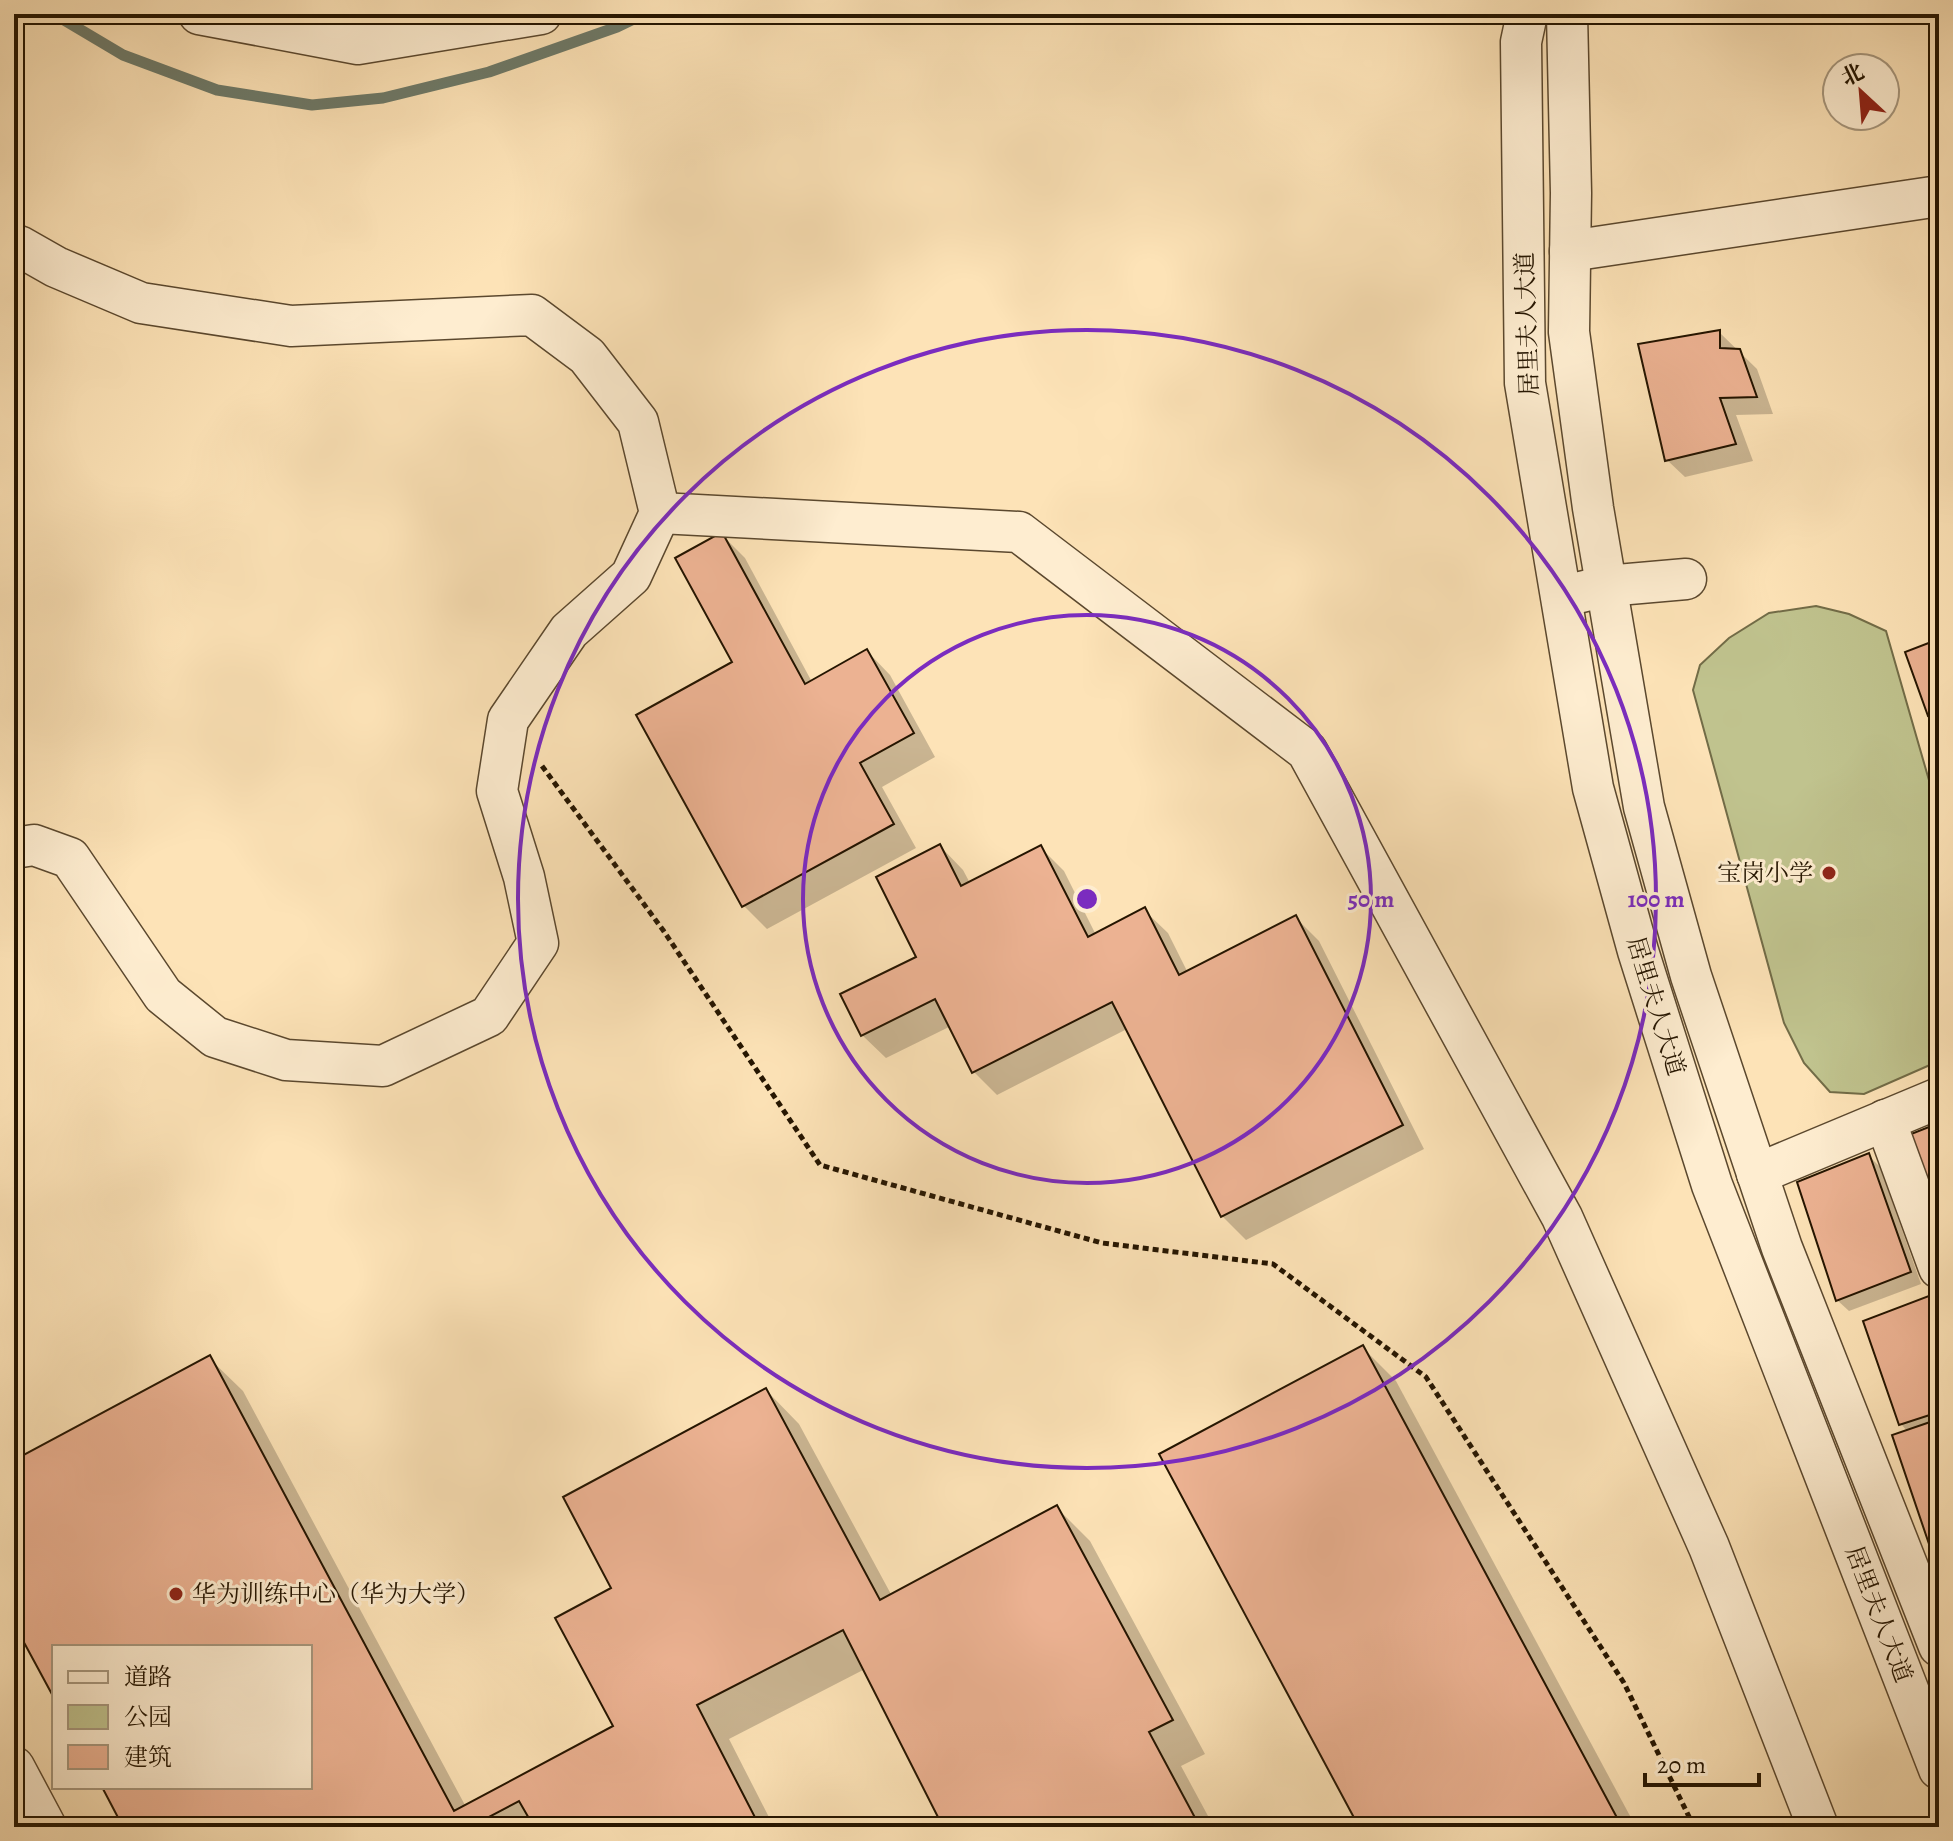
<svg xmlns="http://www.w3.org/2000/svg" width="1953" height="1841" viewBox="0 0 1953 1841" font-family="Alegreya,'Noto Serif SC',serif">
	<rect width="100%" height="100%" fill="#fde3b7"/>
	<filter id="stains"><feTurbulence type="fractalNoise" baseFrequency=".0025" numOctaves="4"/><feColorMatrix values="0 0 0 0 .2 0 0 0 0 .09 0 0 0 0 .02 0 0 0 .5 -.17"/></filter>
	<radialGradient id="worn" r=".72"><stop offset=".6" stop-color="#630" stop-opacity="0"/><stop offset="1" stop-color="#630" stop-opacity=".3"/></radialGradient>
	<path fill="#c0c38e" stroke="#726c47" stroke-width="2" d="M 1816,606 L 1849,614 L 1886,631 L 1939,815 L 1939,1061 L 1864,1094 L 1830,1092 L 1804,1063 L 1784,1023 L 1693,690 L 1700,665 L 1729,638 L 1769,613 Z"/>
	<g fill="#0003">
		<path d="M 1719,332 L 1757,369 L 1773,414 L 1736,415 L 1753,461 L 1685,477 L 1667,460 Z"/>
		<path d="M 721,534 L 745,558 L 812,682 L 867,651 L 890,675 L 935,757 L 882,787 L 916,848 L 767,929 L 744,906 L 735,662 Z"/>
		<path d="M 1939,641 L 1939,724 L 1930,715 Z"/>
		<path d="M 940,846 L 963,870 L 970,883 L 1041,848 L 1064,871 L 1096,935 L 1144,910 L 1168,933 L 1188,973 L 1296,918 L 1319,941 L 1424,1149 L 1246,1240 L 1222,1216 L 1127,1029 L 997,1095 L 974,1072 L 951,1026 L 886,1058 L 862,1035 L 918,958 Z"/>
		<path d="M 1939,1125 L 1939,1200 L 1938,1200 L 1926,1189 Z"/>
		<path d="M 1869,1156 L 1880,1167 L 1921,1284 L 1849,1311 L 1837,1300 Z"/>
		<path d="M 1933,1296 L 1939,1302 L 1939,1551 L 1931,1543 L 1908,1432 L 1901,1424 Z"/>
		<path d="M 1362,1347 L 1396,1381 L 1636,1827 L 1361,1827 Z"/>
		<path d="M 209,1358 L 243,1391 L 466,1807 L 616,1727 L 613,1589 L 766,1390 L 799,1424 L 892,1596 L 1057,1508 L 1090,1541 L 1205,1754 L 1181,1766 L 1214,1827 L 945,1827 L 865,1669 L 729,1739 L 774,1827 L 125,1827 L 104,1787 L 310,1787 L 310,1647 L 54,1647 L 54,1694 L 14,1620 L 14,1462 Z"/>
	</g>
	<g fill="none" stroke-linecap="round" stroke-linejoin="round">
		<path stroke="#6e7a69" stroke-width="11" d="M 54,14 L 123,55 L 217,90 L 312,105 L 383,98 L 489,72 L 617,27 L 644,14"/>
	</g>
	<g fill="#ecb292" stroke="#251500" stroke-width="2">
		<path d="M 1720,330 L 1720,348 L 1740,349 L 1757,397 L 1720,398 L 1736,444 L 1665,461 L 1638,344 Z"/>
		<path d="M 722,532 L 805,684 L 867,649 L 914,733 L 860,763 L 894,824 L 742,907 L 636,715 L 732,662 L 675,558 Z"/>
		<path d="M 1939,639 L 1939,712 L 1928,716 L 1905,652 Z"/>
		<path d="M 940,844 L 961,886 L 1041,845 L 1088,937 L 1145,907 L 1179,975 L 1296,915 L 1403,1125 L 1221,1217 L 1112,1002 L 972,1073 L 935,999 L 861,1036 L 840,994 L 916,957 L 876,877 Z"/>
		<path d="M 1939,1123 L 1939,1185 L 1925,1190 L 1906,1136 Z"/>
		<path d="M 1869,1153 L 1911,1272 L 1836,1301 L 1797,1182 Z"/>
		<path d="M 1934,1294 L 1939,1313 L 1939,1412 L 1899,1425 L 1863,1321 Z"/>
		<path d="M 1363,1345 L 1622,1827 L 1359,1827 L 1159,1454 Z"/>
		<path d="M 210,1355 L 454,1811 L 613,1726 L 555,1618 L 611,1588 L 563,1497 L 766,1388 L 880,1600 L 1057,1505 L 1173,1720 L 1149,1732 L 1200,1827 L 943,1827 L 843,1630 L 697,1705 L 760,1827 L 534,1827 L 519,1801 L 470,1827 L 123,1827 L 102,1787 L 310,1787 L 310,1647 L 54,1647 L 54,1698 L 14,1624 L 14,1460 Z"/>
		<path d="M 1939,1419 L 1939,1540 L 1929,1544 L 1892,1435 Z"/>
		<path d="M 1939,1550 L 1939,1578 L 1930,1554 Z"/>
	</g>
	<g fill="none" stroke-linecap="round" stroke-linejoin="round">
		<defs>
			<g id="minor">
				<path d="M 199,14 L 358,44 L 541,14"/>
				<path d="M 1527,14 L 1521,42 L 1525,383 L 1593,788 L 1638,951 L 1712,1185 L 1939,1769"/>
				<path d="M 1567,14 L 1571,193 L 1569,332 L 1593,508 L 1644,807 L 1691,976 L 1782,1248 L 1939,1646"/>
				<path d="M 14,248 L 19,246 L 56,267 L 141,303 L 291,326 L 532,315 L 587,356 L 638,422 L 660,513 L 631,576 L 569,631 L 508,720 L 497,791 L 524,877 L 538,943 L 489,1016 L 383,1066 L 286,1060 L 215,1037 L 163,995 L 70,858 L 34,845 L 14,848"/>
				<path d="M 1570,251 L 1939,196"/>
				<path d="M 660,513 L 1019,532 L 1307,751 L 1562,1217 L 1709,1547 L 1818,1827"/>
				<path d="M 1581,592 L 1606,586 L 1686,579"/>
				<path d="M 1885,1120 L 1939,1268"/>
				<path d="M 1757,1174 L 1939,1098"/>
				<path d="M 14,1767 L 46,1827"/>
			</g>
		</defs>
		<use href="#minor" stroke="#5b482e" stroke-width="43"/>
		<path stroke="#251500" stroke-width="5" stroke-dasharray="6 4" stroke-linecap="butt" d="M 542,766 L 663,930 L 820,1165 L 1102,1243 L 1273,1264 L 1426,1377 L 1624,1683 L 1694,1827"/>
		<use href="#minor" stroke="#feedd0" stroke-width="40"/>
	</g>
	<g fill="none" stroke="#7b2cbf" stroke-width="4">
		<circle cx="1087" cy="899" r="284"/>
		<circle cx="1087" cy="899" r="569"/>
	</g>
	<g fill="#8f2418" stroke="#feedd0" stroke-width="3">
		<circle cx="1829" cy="873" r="8"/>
		<circle cx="176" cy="1594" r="8"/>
	</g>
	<g text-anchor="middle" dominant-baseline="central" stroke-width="6" stroke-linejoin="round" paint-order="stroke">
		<g font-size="24" fill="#251500" stroke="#feedd0">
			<text transform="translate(1527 324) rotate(-92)">居里夫人大道</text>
			<text transform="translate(1656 1006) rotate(73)">居里夫人大道</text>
			<text transform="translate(1879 1614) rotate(69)">居里夫人大道</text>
		</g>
		<g font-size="24" fill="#251500" stroke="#feedd0" text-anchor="end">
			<text x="1813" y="873">宝岗小学</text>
			<text x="192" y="1594" text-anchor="start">华为训练中心（华为大学）</text>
		</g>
	</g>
	<circle cx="1087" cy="899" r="12" fill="#7b2cbf" stroke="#feedd0" stroke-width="4"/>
	<g font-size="24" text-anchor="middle" font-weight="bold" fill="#7b2cbf" stroke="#feedd0" stroke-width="6" stroke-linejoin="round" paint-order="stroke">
		<text x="1371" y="907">50 m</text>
		<text x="1656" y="907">100 m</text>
	</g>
	<rect width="1953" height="1841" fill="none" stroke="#fde3b7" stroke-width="48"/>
	<rect x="16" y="16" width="1921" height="1809" fill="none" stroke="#251500" stroke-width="4"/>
	<rect x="24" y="24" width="1905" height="1793" fill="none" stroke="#251500" stroke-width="2"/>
	<rect x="52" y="1645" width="260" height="144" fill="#feedd0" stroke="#a7977d" stroke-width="2"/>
	<rect x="68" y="1671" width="40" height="12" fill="#feedd0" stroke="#a7977d" stroke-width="2"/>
	<text x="124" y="1685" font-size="24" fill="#251500">道路</text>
	<rect x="68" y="1705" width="40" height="24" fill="#c0c38e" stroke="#a7977d" stroke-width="2"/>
	<text x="124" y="1725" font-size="24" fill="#251500">公园</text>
	<rect x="68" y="1745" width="40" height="24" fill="#ecb292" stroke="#a7977d" stroke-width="2"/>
	<text x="124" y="1765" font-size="24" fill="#251500">建筑</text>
	<g transform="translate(1861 92) rotate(334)"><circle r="38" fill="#feedd0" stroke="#a7977d" stroke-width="2"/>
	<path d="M0-6L14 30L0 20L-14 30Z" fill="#8f2418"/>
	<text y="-12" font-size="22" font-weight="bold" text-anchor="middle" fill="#251500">北</text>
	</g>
	<path d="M1645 1773v12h114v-12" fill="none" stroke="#251500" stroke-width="4"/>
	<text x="1657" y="1773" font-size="24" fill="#251500" stroke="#feedd0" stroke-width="6" paint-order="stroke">20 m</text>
	<rect width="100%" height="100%" filter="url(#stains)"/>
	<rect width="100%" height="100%" fill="url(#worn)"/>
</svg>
